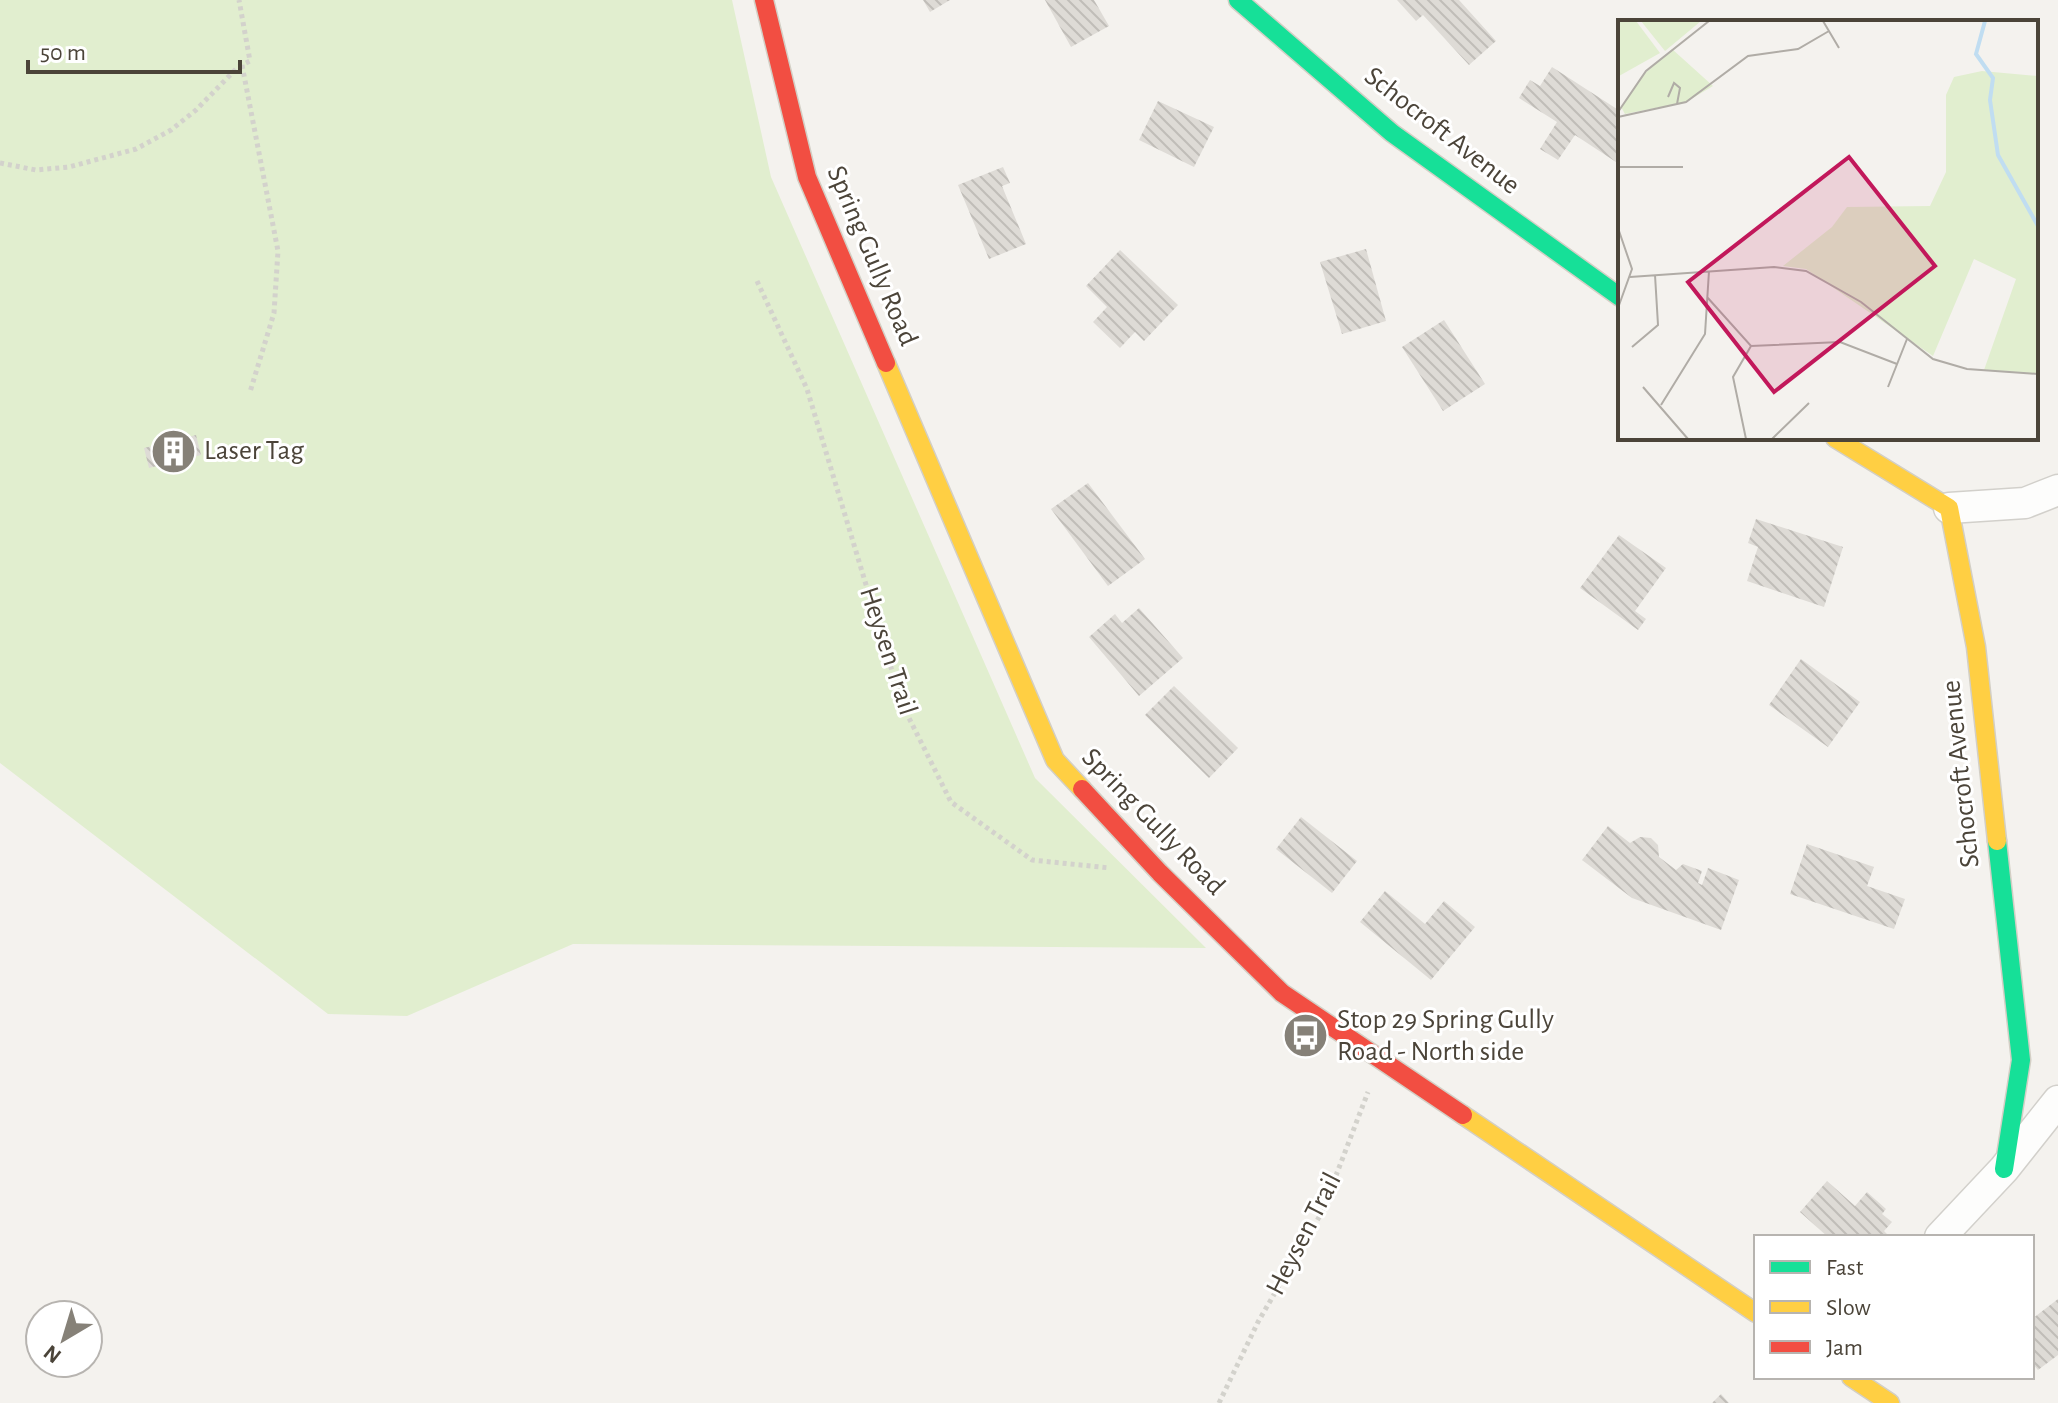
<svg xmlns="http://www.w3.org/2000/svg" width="2058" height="1403" viewBox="0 0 2058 1403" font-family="'Alegreya Sans',sans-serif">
	<defs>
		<pattern id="building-back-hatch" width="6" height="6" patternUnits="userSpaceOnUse" patternTransform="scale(2)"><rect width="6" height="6" fill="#dedbd6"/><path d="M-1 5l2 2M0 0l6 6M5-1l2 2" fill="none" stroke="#c0bdb8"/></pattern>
	</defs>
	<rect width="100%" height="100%" fill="#f4f2ee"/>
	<path fill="#e1eecf" d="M 0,0 L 732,0 L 771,177 L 1035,778 L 1206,948 L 573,944 L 407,1016 L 328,1014 L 0,763 Z"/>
	<g fill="url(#building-back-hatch)">
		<path d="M 923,0 L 950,0 L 930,12 Z"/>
		<path d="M 1045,0 L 1094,0 L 1109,26 L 1071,47 Z"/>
		<path d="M 1397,0 L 1459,0 L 1496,41 L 1469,65 L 1423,15 L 1416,21 Z"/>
		<path d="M 1552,67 L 1620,111 L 1620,155 L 1616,162 L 1575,135 L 1558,160 L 1540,149 L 1557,122 L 1519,98 L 1530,80 L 1540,86 Z"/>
		<path d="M 1158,101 L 1214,127 L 1194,167 L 1139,140 Z"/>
		<path d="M 1003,167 L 1010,183 L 1002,186 L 1026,244 L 989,259 L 958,185 Z"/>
		<path d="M 1366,249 L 1386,321 L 1342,334 L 1320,262 Z"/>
		<path d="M 1120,250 L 1178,305 L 1144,341 L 1135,332 L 1120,348 L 1093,322 L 1107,307 L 1086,286 Z"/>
		<path d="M 1444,320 L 1485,384 L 1443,411 L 1402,347 Z"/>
		<path d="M 196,435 L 201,455 L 149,468 L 144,448 Z"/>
		<path d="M 1088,483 L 1145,559 L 1108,586 L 1051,509 Z"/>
		<path d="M 1756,519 L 1843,547 L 1824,607 L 1747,581 L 1758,547 L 1748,543 Z"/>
		<path d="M 1619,535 L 1666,568 L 1635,611 L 1646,619 L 1638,630 L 1580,588 Z"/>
		<path d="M 1139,608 L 1183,658 L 1139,696 L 1089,637 L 1115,614 L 1122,623 Z"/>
		<path d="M 1801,659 L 1860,702 L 1828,747 L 1769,705 Z"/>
		<path d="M 1174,686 L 1238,748 L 1209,778 L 1145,715 Z"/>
		<path d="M 1301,817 L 1357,861 L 1332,893 L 1276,849 Z"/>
		<path d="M 1608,826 L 1630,843 L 1640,837 L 1651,838 L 1658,845 L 1659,857 L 1676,870 L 1683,864 L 1702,871 L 1698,883 L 1702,885 L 1708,868 L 1739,880 L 1721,930 L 1632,898 L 1582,860 Z"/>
		<path d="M 1807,844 L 1874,867 L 1867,886 L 1905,899 L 1894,929 L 1790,894 Z"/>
		<path d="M 1385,891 L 1425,924 L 1444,901 L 1475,927 L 1431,980 L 1360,922 Z"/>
		<path d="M 1827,1181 L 1855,1206 L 1867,1192 L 1886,1209 L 1882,1214 L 1892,1222 L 1884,1231 L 1890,1237 L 1828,1237 L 1800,1212 Z"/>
		<path d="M 2058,1299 L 2058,1355 L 2038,1370 L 2032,1363 L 2032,1319 Z"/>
		<path d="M 1721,1394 L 1729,1403 L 1712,1403 Z"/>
	</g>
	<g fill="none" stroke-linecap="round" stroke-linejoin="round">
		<defs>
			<g id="street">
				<path d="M 1949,508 L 2025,503 L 2058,490"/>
				<path d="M 1940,1237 L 2004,1169 L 2058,1101"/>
			</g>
			<g id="fast">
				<path d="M 1238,0 L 1392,133 L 1620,297"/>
				<path d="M 1997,841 L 2021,1060 L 2004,1169"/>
			</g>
			<g id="slow">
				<path d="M 886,363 L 1055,760 L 1082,789"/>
				<path d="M 1835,438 L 1949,508 L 1976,647 L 1997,841"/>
				<path d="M 1463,1115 L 1756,1313"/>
				<path d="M 1851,1377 L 1890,1403"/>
			</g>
			<g id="jam">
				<path d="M 764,0 L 807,177 L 886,363"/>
				<path d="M 1082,789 L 1160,873 L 1282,993 L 1463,1115"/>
			</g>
		</defs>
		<use href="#street" stroke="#d2d0cb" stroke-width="33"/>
		<use href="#fast" stroke="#d3cfc5" stroke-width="21"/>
		<use href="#slow" stroke="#d3cfc5" stroke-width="21"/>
		<use href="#jam" stroke="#d3cfc5" stroke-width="21"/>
		<g stroke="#d3d2cc" stroke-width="5" stroke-dasharray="4 4" stroke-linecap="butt">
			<path d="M 242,65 L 278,251 L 274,313 L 250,392"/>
			<path d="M 0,163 L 36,170 L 69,167 L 136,149 L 171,130 L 196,110 L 238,67 L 250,61 L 239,0"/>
			<path d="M 757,281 L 807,389 L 902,704 L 951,802 L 1032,860 L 1110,868"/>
			<path d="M 1219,1403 L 1258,1322 L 1322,1212 L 1368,1092"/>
		</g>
		<use href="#street" stroke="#fdfdfc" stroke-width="30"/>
		<use href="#fast" stroke="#16e098" stroke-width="18"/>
		<use href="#slow" stroke="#ffcf43" stroke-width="18"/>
		<use href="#jam" stroke="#f24e42" stroke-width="18"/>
	</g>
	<defs>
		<symbol id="building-disc" viewBox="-11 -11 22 22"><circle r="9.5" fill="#868178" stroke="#fff"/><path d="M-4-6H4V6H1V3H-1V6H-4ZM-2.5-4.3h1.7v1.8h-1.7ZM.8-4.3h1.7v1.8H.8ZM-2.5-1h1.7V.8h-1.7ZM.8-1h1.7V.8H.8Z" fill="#fff"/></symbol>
		<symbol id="bus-disc" viewBox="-11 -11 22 22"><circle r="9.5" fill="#868178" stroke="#fff"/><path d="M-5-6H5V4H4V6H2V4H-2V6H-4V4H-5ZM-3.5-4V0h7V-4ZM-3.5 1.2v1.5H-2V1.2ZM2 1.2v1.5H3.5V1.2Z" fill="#fff"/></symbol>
	</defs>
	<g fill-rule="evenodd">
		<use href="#building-disc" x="148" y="426" width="51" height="51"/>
		<use href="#bus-disc" x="1280" y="1010" width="51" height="51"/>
	</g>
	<g text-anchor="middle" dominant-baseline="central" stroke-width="6" stroke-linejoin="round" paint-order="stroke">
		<g font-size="28" fill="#4b4439" stroke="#fff">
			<text transform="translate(1442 131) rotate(38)">Schocroft Avenue</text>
			<text transform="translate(872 256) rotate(67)">Spring Gully Road</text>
			<text transform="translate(888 651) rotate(72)">Heysen Trail</text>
			<text transform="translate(1961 774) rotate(-96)">Schocroft Avenue</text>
			<text transform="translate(1153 822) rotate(46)">Spring Gully Road</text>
			<text transform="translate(1304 1234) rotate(-63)">Heysen Trail</text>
		</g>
		<g font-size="28" fill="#4b4439" stroke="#fff" text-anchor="start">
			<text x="204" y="451">Laser Tag</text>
			<text x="1337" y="1020">Stop 29 Spring Gully<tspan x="1337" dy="32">Road - North side</tspan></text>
		</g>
	</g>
	<g transform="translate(1618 20)">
		<rect width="420" height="420" fill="#f4f2ee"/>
		<path d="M 0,1 L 18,1 L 42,33 L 1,56 L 0,67 ZM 23,1 L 83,1 L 47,31 Z" fill="#e1eecf"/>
		<path d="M 54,29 L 95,66 L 68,82 L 7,94 L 3,87 L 23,57 ZM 364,51 L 420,56 L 420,354 L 366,350 L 398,259 L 356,239 L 315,336 L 188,249 L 165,246 L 214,207 L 229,187 L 312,186 L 328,152 L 328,75 L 336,57 Z" fill="#e1eecf"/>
		<path fill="none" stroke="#c0ddf1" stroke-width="4" d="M 367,1 L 358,34 L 375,58 L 372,80 L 380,135 L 420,206"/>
		<path fill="none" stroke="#b0aca6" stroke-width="2" d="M 205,1 L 221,28M 50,77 L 56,63 L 62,68 L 59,84M 0,92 L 28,51 L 91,1M 0,97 L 68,82 L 130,36 L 180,29 L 211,11M 0,147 L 65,147M 0,208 L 14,249 L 0,288M 12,257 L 156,247 L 188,251 L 243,282 L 315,339 L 349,349 L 420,354M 89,277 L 133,326 L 222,322 L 279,344M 14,327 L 40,305 L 37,255M 25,367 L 70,419M 270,367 L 289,319M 43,385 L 87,314 L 91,251M 128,419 L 115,357 L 133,326M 154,419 L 191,383"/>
		<path fill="#c2185b" fill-opacity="0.15" stroke="#c2185b" stroke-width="4" d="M 231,137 L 317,246 L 156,372 L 70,262 Z"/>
		<rect width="420" height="420" fill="none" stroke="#4b4439" stroke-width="4"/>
	</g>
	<rect x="1754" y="1235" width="280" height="144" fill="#ffffff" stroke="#b7b4b0" stroke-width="2"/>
	<rect x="1770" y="1261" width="40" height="12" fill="#16e098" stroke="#b7b4b0" stroke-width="2"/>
	<text x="1826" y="1275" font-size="24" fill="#4b4439">Fast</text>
	<rect x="1770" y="1301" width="40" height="12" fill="#ffcf43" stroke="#b7b4b0" stroke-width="2"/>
	<text x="1826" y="1315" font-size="24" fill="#4b4439">Slow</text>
	<rect x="1770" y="1341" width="40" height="12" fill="#f24e42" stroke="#b7b4b0" stroke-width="2"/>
	<text x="1826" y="1355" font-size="24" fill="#4b4439">Jam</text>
	<g transform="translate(64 1339) rotate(218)"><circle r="38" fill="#ffffff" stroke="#b7b4b0" stroke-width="2"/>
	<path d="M0-6L14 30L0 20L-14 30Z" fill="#868178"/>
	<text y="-12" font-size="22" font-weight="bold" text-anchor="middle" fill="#4b4439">N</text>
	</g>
	<path d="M28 60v12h212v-12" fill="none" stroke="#4b4439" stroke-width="4"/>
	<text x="40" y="60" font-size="24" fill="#4b4439" stroke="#ffffff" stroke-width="6" paint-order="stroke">50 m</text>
</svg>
